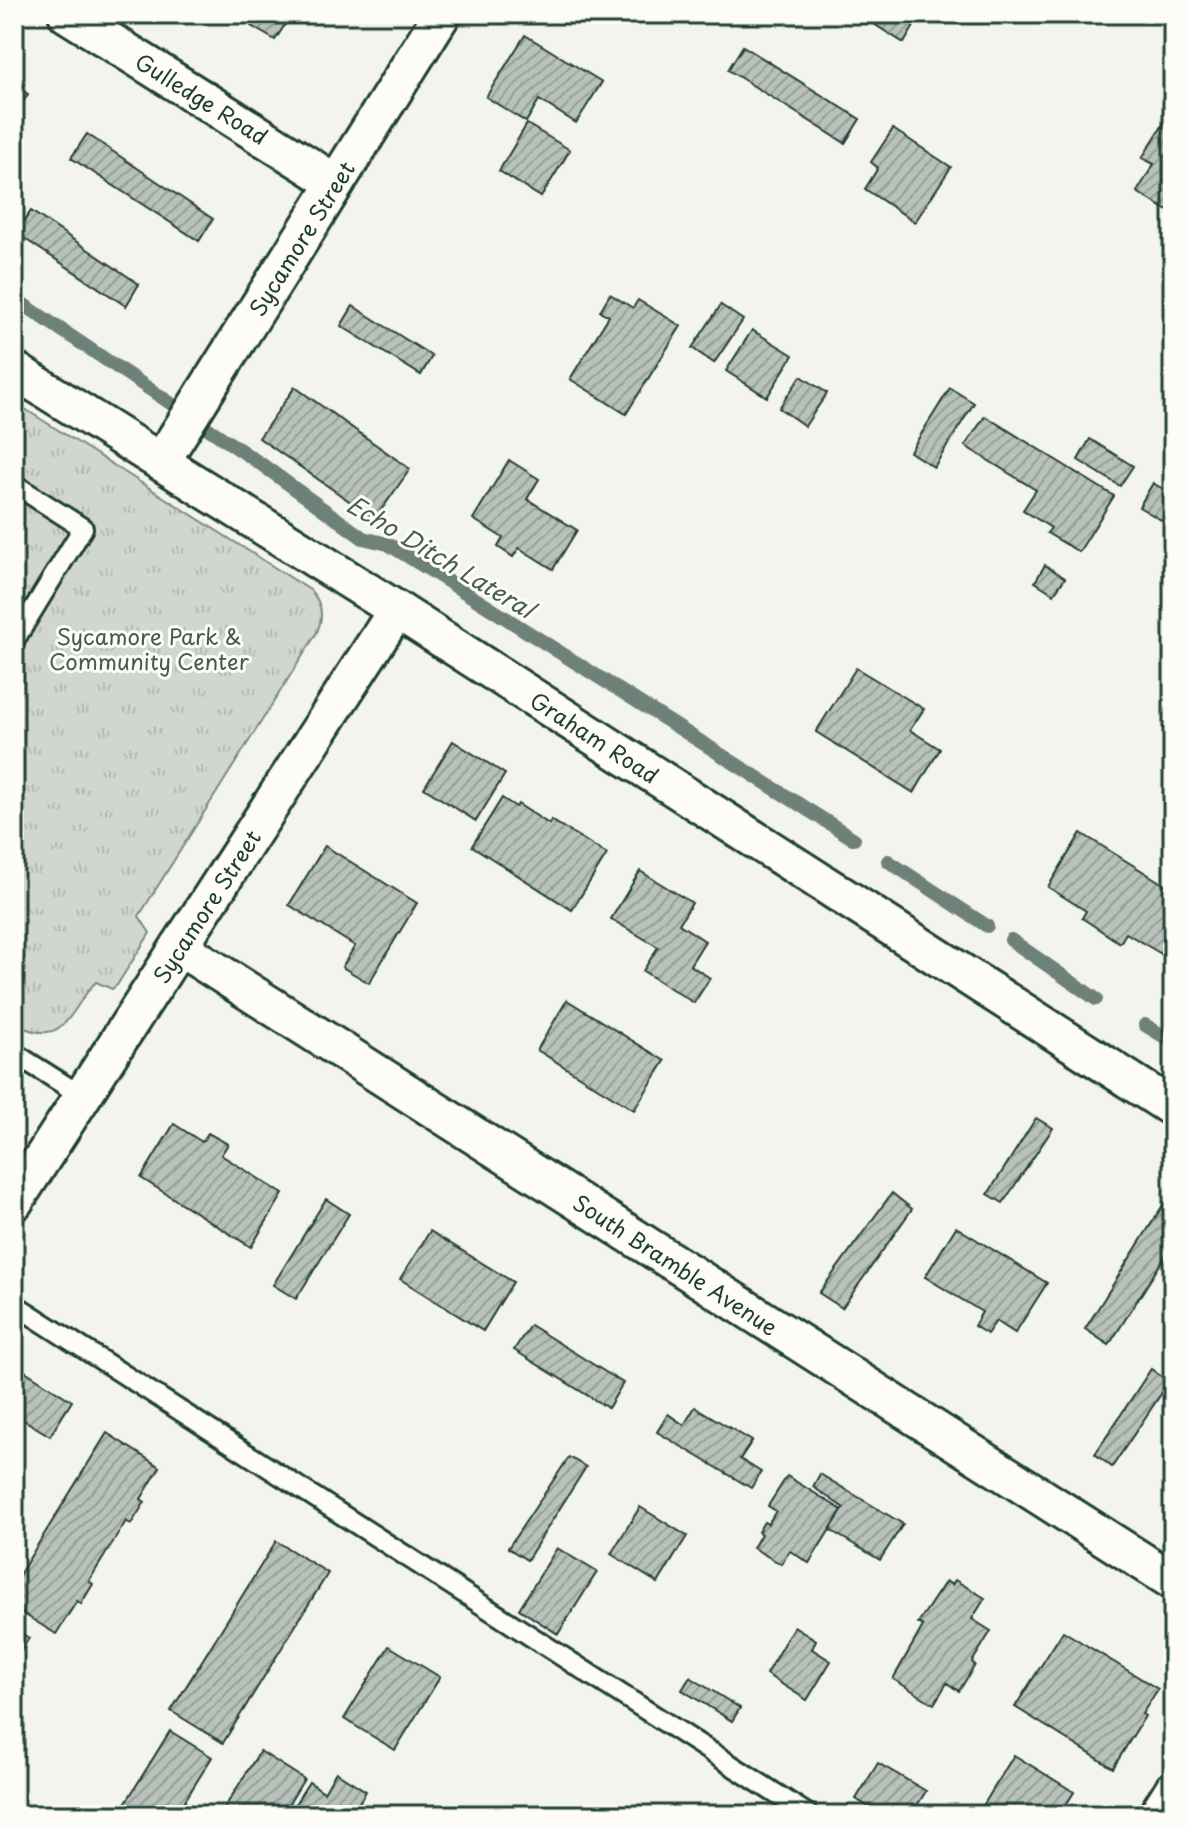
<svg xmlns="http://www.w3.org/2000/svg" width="1187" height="1829" viewBox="0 0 1187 1829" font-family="'Playpen Sans',sans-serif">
	<defs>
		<pattern id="park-tufts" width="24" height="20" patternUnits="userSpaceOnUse" patternTransform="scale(2)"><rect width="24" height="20" fill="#d1d6d1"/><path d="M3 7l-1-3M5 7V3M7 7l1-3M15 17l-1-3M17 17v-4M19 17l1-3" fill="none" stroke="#b3b9b4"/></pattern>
		<pattern id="building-hatch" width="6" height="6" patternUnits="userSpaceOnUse" patternTransform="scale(2)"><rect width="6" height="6" fill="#b9c1bb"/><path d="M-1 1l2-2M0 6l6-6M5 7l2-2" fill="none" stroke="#969e99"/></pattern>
	</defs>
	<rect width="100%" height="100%" fill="#f4f4ef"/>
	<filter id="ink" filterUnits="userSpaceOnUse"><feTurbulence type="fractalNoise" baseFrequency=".0125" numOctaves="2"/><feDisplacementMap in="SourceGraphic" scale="16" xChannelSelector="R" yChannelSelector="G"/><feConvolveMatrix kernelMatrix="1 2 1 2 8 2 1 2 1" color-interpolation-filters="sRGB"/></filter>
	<g filter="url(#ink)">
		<path fill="url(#park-tufts)" stroke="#788a82" stroke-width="2" d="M 14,402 L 310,590 C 324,604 324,619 315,636 L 139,916 L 150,933 L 117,985 L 112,989 L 96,982 C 71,1006 67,1047 22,1027 L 14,1039 Z"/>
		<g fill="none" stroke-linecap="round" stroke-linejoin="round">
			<g stroke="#6e8179" stroke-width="14">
				<path d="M 14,298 L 261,464 L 363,538 L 388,544 L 433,572 L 854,839"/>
				<path d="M 888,861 L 987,926"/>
				<path d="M 1011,940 L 1096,999"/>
				<path d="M 1145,1025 L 1173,1042"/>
			</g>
		</g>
		<g fill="url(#building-hatch)" stroke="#1f3d34" stroke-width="2">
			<path d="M 258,14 L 292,14 L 275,40 L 251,26 Z"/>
			<path d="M 858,14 L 921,14 L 904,43 Z"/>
			<path d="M 525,35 L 602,82 L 576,123 L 539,100 L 526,122 L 486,97 Z"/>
			<path d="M 743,46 L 860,119 L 845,143 L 728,70 Z"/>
			<path d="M 14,85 L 28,94 L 14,116 Z"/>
			<path d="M 1166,120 L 1173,125 L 1173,214 L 1137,192 L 1154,164 L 1142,158 Z"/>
			<path d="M 527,124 L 570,150 L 541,197 L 499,171 Z"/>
			<path d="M 893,129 L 951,167 L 915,222 L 865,189 L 878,168 L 871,162 Z"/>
			<path d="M 87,134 L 213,219 L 199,241 L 71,158 Z"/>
			<path d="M 31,211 L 139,284 L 126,306 L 16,233 Z"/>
			<path d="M 610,294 L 633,308 L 638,300 L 681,326 L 626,414 L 570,379 L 609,316 L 600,311 Z"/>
			<path d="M 721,305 L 743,320 L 714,363 L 692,348 Z"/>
			<path d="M 353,306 L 432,356 L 421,375 L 341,326 Z"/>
			<path d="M 752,330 L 793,355 L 767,397 L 726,371 Z"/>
			<path d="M 801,376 L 827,393 L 805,426 L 779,408 Z"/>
			<path d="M 295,387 L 410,469 L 375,519 L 259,438 Z"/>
			<path d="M 950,388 L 974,403 L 934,467 L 910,452 Z"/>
			<path d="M 985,416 L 1114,496 L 1079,552 L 1047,533 L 1051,528 L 1023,510 L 1036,490 L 965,446 Z"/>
			<path d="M 1090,439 L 1133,466 L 1120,486 L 1078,460 Z"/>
			<path d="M 509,460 L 539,479 L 527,499 L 577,530 L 553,569 L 519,548 L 513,557 L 498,547 L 503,538 L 473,519 Z"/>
			<path d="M 1153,483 L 1173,495 L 1173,527 L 1139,507 Z"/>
			<path d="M 1045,565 L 1065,578 L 1054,594 L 1035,582 Z"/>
			<path d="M 856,668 L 924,709 L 910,730 L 940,749 L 914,793 L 816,732 Z"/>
			<path d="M 453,741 L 505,774 L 476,821 L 424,788 Z"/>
			<path d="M 502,798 L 516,807 L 518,804 L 549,824 L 551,820 L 607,854 L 572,910 L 472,846 Z"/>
			<path d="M 1081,833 L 1173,890 L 1173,950 L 1168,958 L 1126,933 L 1120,943 L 1082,918 L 1086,911 L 1048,887 Z"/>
			<path d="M 325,846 L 417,903 L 369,983 L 342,967 L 355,946 L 289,905 Z"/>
			<path d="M 640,871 L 692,903 L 679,924 L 705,941 L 690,965 L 710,978 L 694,1003 L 643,971 L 658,947 L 611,919 Z"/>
			<path d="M 567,1000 L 665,1061 L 634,1110 L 537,1050 Z"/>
			<path d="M 1036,1118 L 1053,1128 L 1003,1203 L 988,1194 Z"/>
			<path d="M 174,1124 L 202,1142 L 208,1133 L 228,1144 L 221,1155 L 283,1194 L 251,1247 L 141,1178 Z"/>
			<path d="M 892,1193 L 912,1209 L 842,1308 L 819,1293 Z"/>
			<path d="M 326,1199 L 349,1214 L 296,1299 L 273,1285 Z"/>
			<path d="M 1165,1202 L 1173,1208 L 1173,1244 L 1109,1345 L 1085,1329 Z"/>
			<path d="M 956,1227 L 1047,1283 L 1015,1333 L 996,1321 L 987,1334 L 974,1326 L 982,1312 L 925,1277 Z"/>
			<path d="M 430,1231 L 513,1282 L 483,1331 L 400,1279 Z"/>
			<path d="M 530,1325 L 623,1383 L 608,1408 L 514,1350 Z"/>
			<path d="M 14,1364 L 72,1401 L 50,1436 L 14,1414 Z"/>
			<path d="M 1151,1369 L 1169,1382 L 1112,1467 L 1095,1454 Z"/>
			<path d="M 695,1407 L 752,1441 L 740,1459 L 761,1472 L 751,1488 L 657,1432 L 668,1414 L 684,1425 Z"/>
			<path d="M 107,1433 L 160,1467 L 141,1499 L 145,1502 L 131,1524 L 126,1521 L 89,1581 L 93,1584 L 81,1604 L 77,1601 L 56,1634 L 14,1608 L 14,1583 Z"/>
			<path d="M 569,1457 L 586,1467 L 527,1560 L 508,1548 Z"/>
			<path d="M 820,1474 L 903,1524 L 880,1560 L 830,1530 L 844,1508 L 813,1487 Z"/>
			<path d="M 787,1476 L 842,1510 L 809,1563 L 790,1551 L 781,1564 L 753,1548 L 761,1534 L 758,1532 L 764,1522 L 768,1524 L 776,1511 L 768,1506 Z"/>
			<path d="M 640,1507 L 687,1536 L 658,1583 L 611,1554 Z"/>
			<path d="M 276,1541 L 328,1573 L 223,1743 L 171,1711 Z"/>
			<path d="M 557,1548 L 597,1572 L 558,1634 L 519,1609 Z"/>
			<path d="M 955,1580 L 985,1598 L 972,1619 L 991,1631 L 972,1662 L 975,1665 L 959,1691 L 947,1683 L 934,1704 L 893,1679 L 923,1626 L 918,1623 L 946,1581 L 952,1585 Z"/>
			<path d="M 794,1626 L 816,1640 L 812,1649 L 831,1661 L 807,1700 L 766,1674 Z"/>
			<path d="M 14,1629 L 29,1638 L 14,1662 Z"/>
			<path d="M 1063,1631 L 1158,1689 L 1142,1714 L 1145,1716 L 1113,1768 L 1015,1707 Z"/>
			<path d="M 389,1646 L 440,1677 L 395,1750 L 344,1719 Z"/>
			<path d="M 690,1677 L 740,1708 L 732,1721 L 682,1690 Z"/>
			<path d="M 170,1731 L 212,1757 L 176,1815 L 118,1815 Z"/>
			<path d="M 260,1751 L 304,1779 L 282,1815 L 220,1815 Z"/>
			<path d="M 1014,1755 L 1074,1792 L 1060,1815 L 978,1814 Z"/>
			<path d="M 878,1763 L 926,1791 L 911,1815 L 881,1815 L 856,1799 Z"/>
			<path d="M 336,1772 L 366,1791 L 352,1815 L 288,1815 L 309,1782 L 324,1792 Z"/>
		</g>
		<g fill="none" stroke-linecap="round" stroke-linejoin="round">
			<defs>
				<g id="lane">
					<path d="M 14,484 L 83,528 L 14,641"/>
					<path d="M 14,1053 L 82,1096"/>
					<path d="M 14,1304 L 809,1815"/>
				</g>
				<g id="street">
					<path d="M 67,14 L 336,183"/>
					<path d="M 14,370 L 397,610 L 1173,1108"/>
					<path d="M 161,462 L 442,14"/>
					<path d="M 179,947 L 1173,1581"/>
					<path d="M 14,1202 L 397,610"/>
					<path d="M 1157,1815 L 1173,1790"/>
				</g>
			</defs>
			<use href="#lane" stroke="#1f3d34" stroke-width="24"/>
			<use href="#street" stroke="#1f3d34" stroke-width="42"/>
			<use href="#lane" stroke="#fdfcf7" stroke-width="18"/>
			<use href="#street" stroke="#fdfcf7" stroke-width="36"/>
		</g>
	</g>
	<g text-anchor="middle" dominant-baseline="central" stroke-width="6" stroke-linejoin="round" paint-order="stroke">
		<g font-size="22" fill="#1f3d34" stroke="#fdfcf7">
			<text transform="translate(202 98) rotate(32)">Gulledge Road</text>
			<text transform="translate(301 238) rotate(-58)">Sycamore Street</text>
			<text transform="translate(595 737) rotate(33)">Graham Road</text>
			<text transform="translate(206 906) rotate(-57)">Sycamore Street</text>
			<text transform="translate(676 1264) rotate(33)">South Bramble Avenue</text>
		</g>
		<g font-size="22" fill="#435c53" stroke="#fdfcf7">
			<text x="149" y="635">Sycamore Park &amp;<tspan x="149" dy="25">Community Center</tspan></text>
		</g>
		<g font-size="24" font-style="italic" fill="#475f56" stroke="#fdfcf7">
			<text transform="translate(441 556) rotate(31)">Echo Ditch Lateral</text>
		</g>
	</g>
	<rect width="1187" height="1829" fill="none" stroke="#fdfcf7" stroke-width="48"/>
	<rect x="24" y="24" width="1139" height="1781" fill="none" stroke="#1f3d34" stroke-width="3" filter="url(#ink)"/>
</svg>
